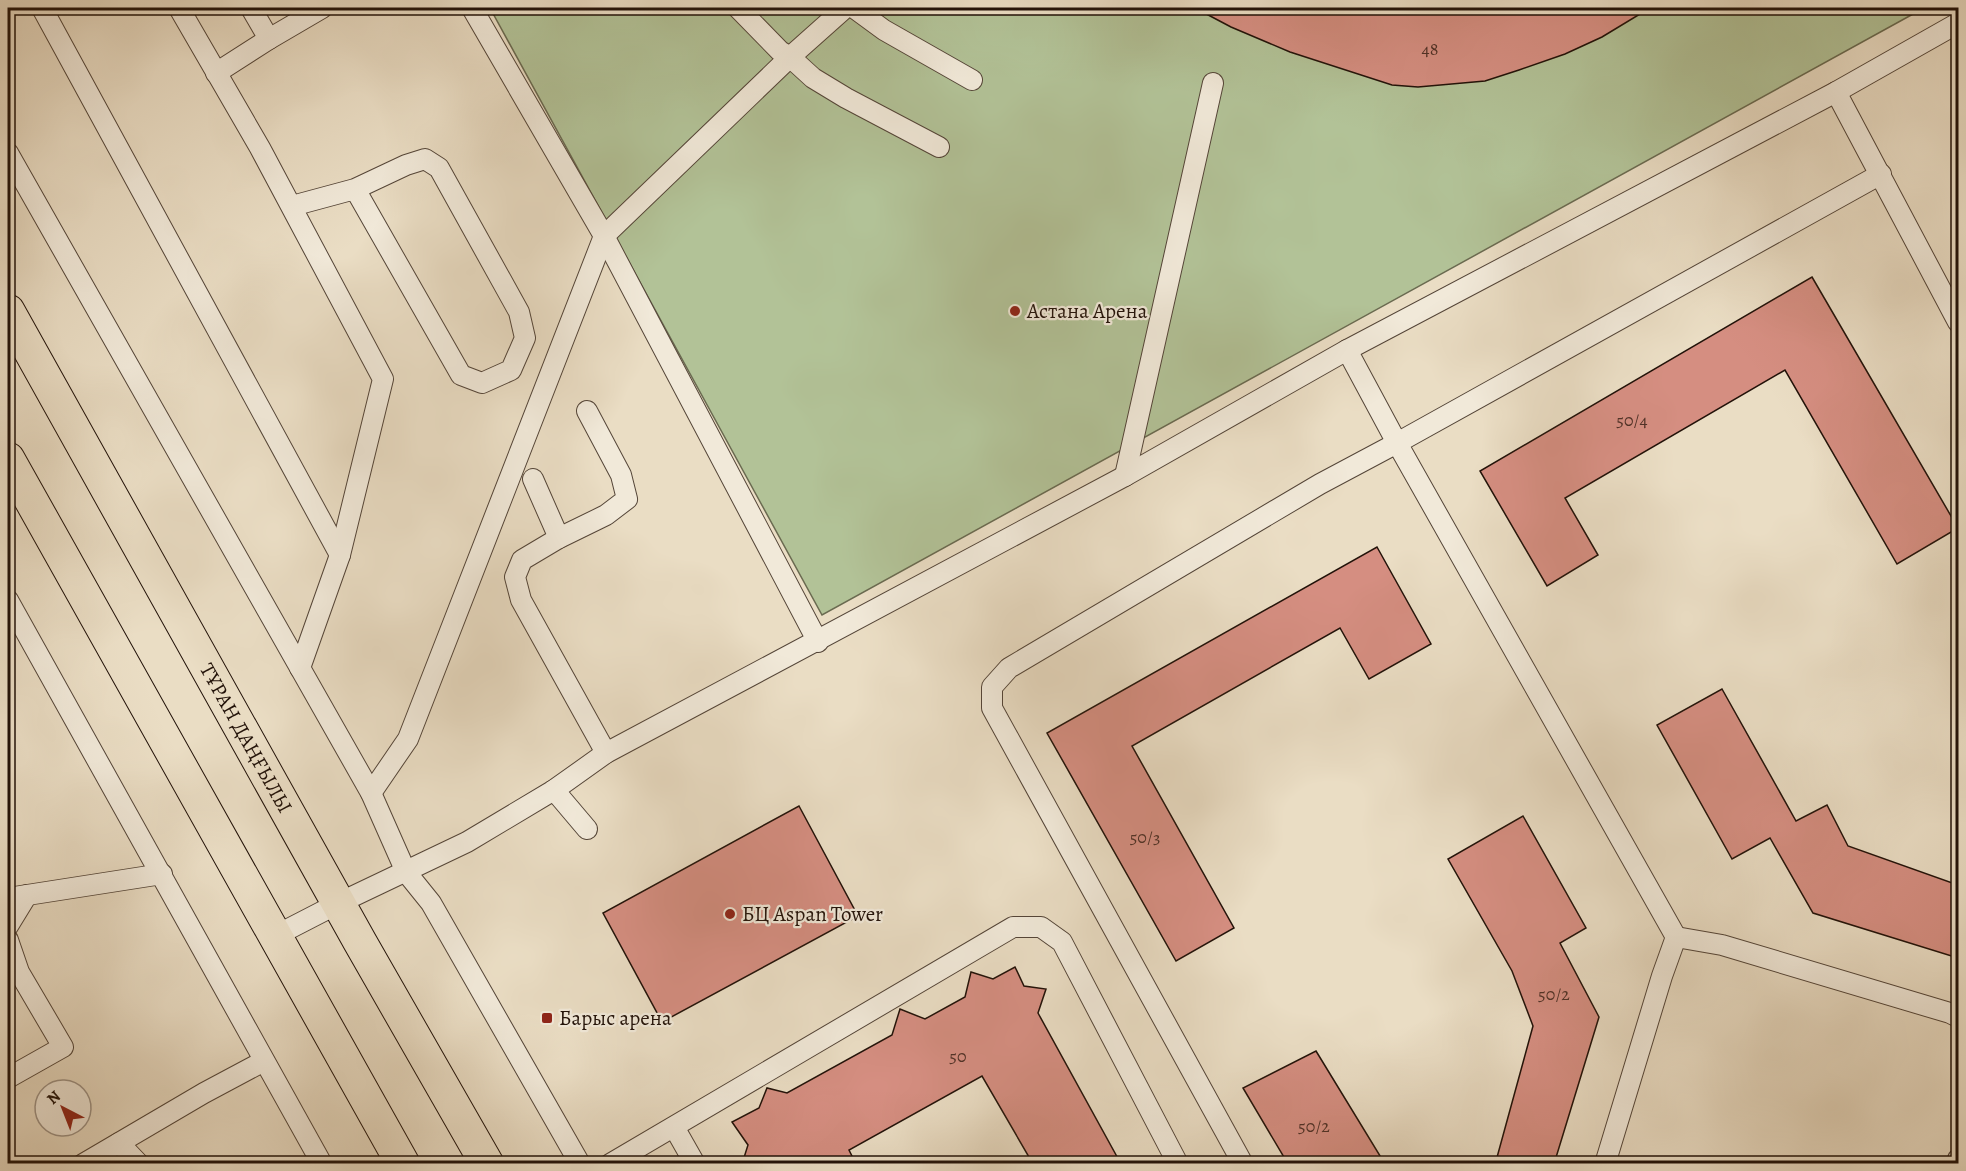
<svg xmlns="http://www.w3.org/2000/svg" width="1966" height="1171" viewBox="0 0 1966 1171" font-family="Alegreya,serif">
	<rect width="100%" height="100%" fill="#eaddc4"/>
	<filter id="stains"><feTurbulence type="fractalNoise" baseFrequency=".00333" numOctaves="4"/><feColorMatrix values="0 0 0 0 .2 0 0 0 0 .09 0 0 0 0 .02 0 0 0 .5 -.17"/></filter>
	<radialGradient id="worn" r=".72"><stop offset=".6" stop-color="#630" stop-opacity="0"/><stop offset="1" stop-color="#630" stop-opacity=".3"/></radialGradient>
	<path fill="#b2c297" stroke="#6a6a50" stroke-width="1.5" d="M 490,8 L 1924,8 L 822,615 Z"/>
	<g fill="#d58e81" stroke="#221209" stroke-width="1.5">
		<path d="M 1195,8 L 1650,8 L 1602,37 L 1565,54 L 1519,70 L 1485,81 L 1418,87 L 1392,85 L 1290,52 L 1231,27 Z"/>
		<path d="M 1812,277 L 1958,528 L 1897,564 L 1785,370 L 1565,498 L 1598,555 L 1547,586 L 1480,471 Z"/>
		<path d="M 1377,547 L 1431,644 L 1369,679 L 1340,628 L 1132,746 L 1234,928 L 1176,961 L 1047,733 Z"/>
		<path d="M 1722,689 L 1796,821 L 1827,805 L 1848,846 L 1958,885 L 1958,958 L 1813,913 L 1770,838 L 1732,859 L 1657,725 Z"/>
		<path d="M 799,806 L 858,916 L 662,1022 L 603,913 Z"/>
		<path d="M 1523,816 L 1586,928 L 1560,943 L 1599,1017 L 1554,1164 L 1492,1164 L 1496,1161 L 1533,1026 L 1512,971 L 1448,859 Z"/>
		<path d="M 1015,967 L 1024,986 L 1046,989 L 1038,1013 L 1121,1164 L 1033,1164 L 982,1076 L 849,1150 L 856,1164 L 742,1164 L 748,1145 L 732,1122 L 759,1108 L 767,1088 L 787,1093 L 892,1035 L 900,1009 L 925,1019 L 965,997 L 971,972 L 993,979 Z"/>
		<path d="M 1316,1051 L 1385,1164 L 1288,1164 L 1243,1088 Z"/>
	</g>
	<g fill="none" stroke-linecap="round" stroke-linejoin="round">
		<defs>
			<g id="service">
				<path d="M 42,8 L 340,555 L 300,668"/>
				<path d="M 179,8 L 260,148 L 383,379 L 340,555"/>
				<path d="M 251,8 L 269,39 L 322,8"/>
				<path d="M 472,8 L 604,236 L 818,642"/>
				<path d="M 738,8 L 780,51 L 790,57 L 813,78 L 846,98 L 939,147"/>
				<path d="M 854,8 L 884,30 L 972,80"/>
				<path d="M 216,73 L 269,39"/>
				<path d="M 1836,92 L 1958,322"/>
				<path d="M 8,153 L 371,793 L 406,872 L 431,903 L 580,1164"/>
				<path d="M 292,206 L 355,189 L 406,165 L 425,159 L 439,168 L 519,312 L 525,338 L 511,370 L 482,383 L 461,375 L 355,189"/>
				<path d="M 1347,350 L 1397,443 L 1881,174"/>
				<path d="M 587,411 L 621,475 L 627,499 L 606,515 L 559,538 L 522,560 L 515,577 L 521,600 L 606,753"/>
				<path d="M 1125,476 L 1213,83"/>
				<path d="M 533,479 L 559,538"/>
				<path d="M 8,600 C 113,788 216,977 322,1164"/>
				<path d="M 554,790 L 587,829"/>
				<path d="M 371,793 L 408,739 L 604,236 L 790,57 L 845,8"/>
				<path d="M 8,898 L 162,874"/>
				<path d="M 8,926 L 27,895"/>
				<path d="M 275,936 L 339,903 L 467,842 L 554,790 L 606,753 L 1125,476 L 1347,350 L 1836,92 L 1958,23"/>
				<path d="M 1676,937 L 1722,945 L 1950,1013 L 1958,1017"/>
				<path d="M 8,940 L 19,972 L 63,1047 L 8,1078"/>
				<path d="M 674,1127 L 695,1164"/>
				<path d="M 119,1143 L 139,1164"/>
				<path d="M 83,1164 L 204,1093 L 264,1061"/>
				<path d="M 610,1164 L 1013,927 L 1041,927 L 1062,942 L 1178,1164"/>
				<path d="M 1243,1164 L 992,708 L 992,687 L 1009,668 L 1320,484 L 1397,443 L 1676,937 L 1662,976 L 1605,1164"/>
				<path d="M 1957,1164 L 1958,1159"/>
			</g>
			<g id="primary">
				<path id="s1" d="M 8,311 L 360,942 L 487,1164"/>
				<path d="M 8,459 L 403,1164"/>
			</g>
		</defs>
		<use href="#service" stroke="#544538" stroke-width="22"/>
		<use href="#primary" stroke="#221209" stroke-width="35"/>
		<use href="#service" stroke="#f1e9d9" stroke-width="20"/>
		<use href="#primary" stroke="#eaddc4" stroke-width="33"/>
	</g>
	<g fill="#8f2418" stroke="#f1e9d9" stroke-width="2">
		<circle cx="1015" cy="311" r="6"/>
		<circle cx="730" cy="914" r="6"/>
		<rect x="541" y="1012" width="12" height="12" rx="3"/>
	</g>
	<g text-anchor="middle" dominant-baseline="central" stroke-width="4.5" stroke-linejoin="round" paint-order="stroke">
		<g font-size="18" fill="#4f3127">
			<text x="1430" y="49">48</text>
			<text x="1632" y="420">50/4</text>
			<text x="1145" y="837">50/3</text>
			<text x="1554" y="994">50/2</text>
			<text x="958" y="1056">50</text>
			<text x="1314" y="1126">50/2</text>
		</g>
		<g font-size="21" fill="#221209" stroke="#f1e9d9" text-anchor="start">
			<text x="1027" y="311">Астана Арена</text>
			<text x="742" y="914">БЦ Aspan Tower</text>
			<text x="559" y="1018">Барыс арена</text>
		</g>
		<g font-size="21" fill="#221209" stroke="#f1e9d9">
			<text stroke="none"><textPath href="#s1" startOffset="489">ТҰРАН ДАҢҒЫЛЫ</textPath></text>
		</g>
	</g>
	<rect width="1966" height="1171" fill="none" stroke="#eaddc4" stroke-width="30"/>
	<rect x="9" y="9" width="1948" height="1153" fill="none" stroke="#221209" stroke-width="3"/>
	<rect x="15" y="15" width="1936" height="1141" fill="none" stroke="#221209" stroke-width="1.5"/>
	<g transform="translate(63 1108) rotate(318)"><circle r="28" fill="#f1e9d9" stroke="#9e9386" stroke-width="1.5"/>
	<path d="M0-4.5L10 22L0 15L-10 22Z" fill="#8f2418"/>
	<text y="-9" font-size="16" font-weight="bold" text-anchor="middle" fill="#221209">N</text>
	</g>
	<rect width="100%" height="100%" filter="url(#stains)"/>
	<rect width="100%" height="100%" fill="url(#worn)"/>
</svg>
